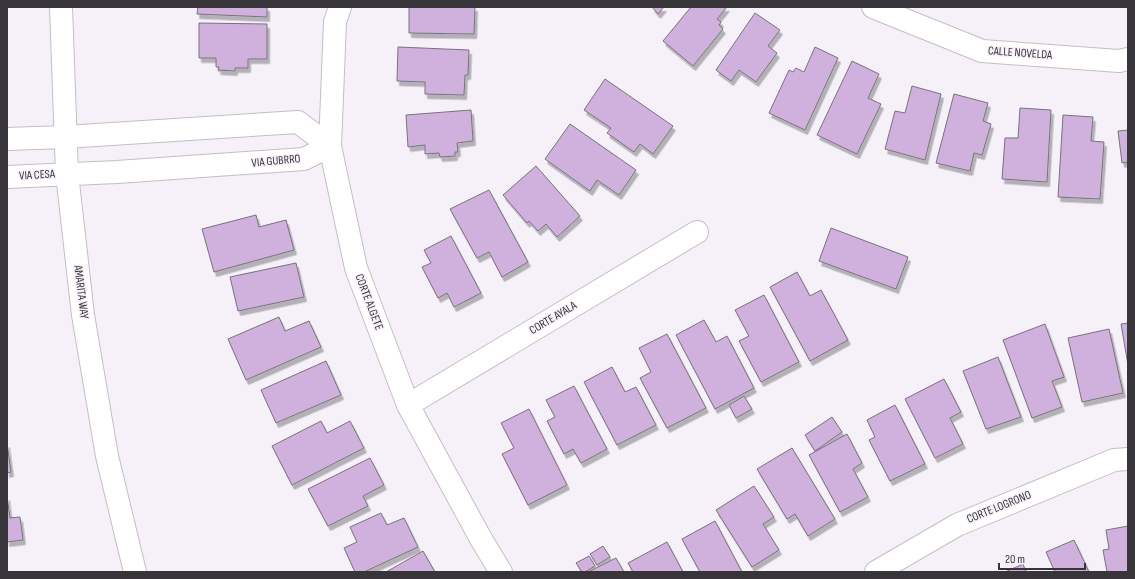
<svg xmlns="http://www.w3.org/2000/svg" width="1135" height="579" viewBox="0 0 1135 579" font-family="'Sofia Sans Condensed',sans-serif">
	<defs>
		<filter id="shadow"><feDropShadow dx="2.5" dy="4.5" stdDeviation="0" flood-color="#0004"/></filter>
	</defs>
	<rect width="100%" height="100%" fill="#f6f0f9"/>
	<g fill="#d0b0dd" stroke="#78727a" filter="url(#shadow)">
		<path d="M 198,7 L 267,7 L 267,17 L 197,14 Z"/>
		<path d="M 409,7 L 475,7 L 474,34 L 409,33 Z"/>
		<path d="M 652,7 L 664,7 L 658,14 Z"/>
		<path d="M 691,7 L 727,7 L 717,19 L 721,22 L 719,25 L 723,29 L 693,66 L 663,41 Z"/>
		<path d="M 755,13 L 780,30 L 768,46 L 777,53 L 756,82 L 739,70 L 731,81 L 716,70 Z"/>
		<path d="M 199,23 L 267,24 L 267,59 L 248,59 L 248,68 L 235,68 L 235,71 L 218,70 L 219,67 L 216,67 L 216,58 L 199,58 Z"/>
		<path d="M 398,47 L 469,50 L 468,75 L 465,75 L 464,95 L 425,94 L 425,82 L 397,81 Z"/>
		<path d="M 815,47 L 838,58 L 805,130 L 769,113 L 789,70 L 793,72 L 796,68 L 804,72 Z"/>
		<path d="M 852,61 L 879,74 L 868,98 L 881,104 L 857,154 L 817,135 Z"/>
		<path d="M 605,79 L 673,126 L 653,154 L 640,144 L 634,152 L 607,133 L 611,128 L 584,110 Z"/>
		<path d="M 912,86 L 941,94 L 925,160 L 885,149 L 895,111 L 905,113 Z"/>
		<path d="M 954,94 L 988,103 L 983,121 L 991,124 L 982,155 L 974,153 L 970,171 L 936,163 Z"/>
		<path d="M 1020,108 L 1051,110 L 1047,182 L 1002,179 L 1005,138 L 1018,138 Z"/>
		<path d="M 471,110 L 473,141 L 457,143 L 458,152 L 455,152 L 455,156 L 440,157 L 439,153 L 425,154 L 425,145 L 408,147 L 406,115 Z"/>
		<path d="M 1063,115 L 1093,117 L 1091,141 L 1104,142 L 1100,199 L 1058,197 Z"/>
		<path d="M 570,124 L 636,170 L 619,195 L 597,180 L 590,191 L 545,159 Z"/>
		<path d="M 1128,130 L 1128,162 L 1122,163 L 1118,131 Z"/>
		<path d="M 536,166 L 580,216 L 557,237 L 546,224 L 538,231 L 529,221 L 527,223 L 503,195 Z"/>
		<path d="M 489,190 L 528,262 L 502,277 L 489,252 L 477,258 L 450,209 Z"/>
		<path d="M 256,215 L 259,227 L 286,220 L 294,250 L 214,272 L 202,229 Z"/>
		<path d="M 831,228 L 908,257 L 896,289 L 819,261 Z"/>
		<path d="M 451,236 L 481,293 L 454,307 L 447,293 L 438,298 L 422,267 L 431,263 L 424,250 Z"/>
		<path d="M 296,263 L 304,297 L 238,311 L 230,277 Z"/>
		<path d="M 797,272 L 810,296 L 821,290 L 848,340 L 810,361 L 770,287 Z"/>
		<path d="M 764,295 L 799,362 L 761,382 L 739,341 L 749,336 L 735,310 Z"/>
		<path d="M 279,317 L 285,331 L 309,321 L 321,347 L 246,380 L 228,339 Z"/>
		<path d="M 704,320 L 716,342 L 727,336 L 754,388 L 715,409 L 676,335 Z"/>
		<path d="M 1128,323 L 1128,365 L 1121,324 Z"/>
		<path d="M 1045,324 L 1064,377 L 1052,381 L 1062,407 L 1032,418 L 1003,340 Z"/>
		<path d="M 1109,329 L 1123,393 L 1082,402 L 1068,338 Z"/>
		<path d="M 667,334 L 706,408 L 667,428 L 640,378 L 651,372 L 639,348 Z"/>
		<path d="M 998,357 L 1021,417 L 986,429 L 963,371 Z"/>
		<path d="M 326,361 L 341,395 L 276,423 L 261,390 Z"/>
		<path d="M 612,367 L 625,392 L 636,387 L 656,425 L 617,445 L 584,382 Z"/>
		<path d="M 944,379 L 961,412 L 950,418 L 963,444 L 935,458 L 905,399 Z"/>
		<path d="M 574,386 L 607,449 L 581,463 L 573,449 L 564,454 L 547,421 L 555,417 L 546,400 Z"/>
		<path d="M 744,396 L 752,409 L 736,418 L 729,405 Z"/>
		<path d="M 895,405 L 925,464 L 890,481 L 869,440 L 875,437 L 867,420 Z"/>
		<path d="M 529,409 L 567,485 L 528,505 L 502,454 L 514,448 L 501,423 Z"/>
		<path d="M 832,417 L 842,432 L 815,451 L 805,435 Z"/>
		<path d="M 321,421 L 327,433 L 350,421 L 364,448 L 292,485 L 272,446 Z"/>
		<path d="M 847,434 L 862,463 L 853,469 L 868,497 L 840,512 L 809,455 Z"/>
		<path d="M 7,443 L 11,472 L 7,473 Z"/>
		<path d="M 792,448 L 835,519 L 808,536 L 795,514 L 787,519 L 757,469 Z"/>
		<path d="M 370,458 L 384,485 L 363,496 L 368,506 L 328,526 L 308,489 Z"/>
		<path d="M 754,486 L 774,517 L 763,524 L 779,550 L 752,567 L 716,510 Z"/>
		<path d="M 7,496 L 10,518 L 20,517 L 23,540 L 7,542 Z"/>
		<path d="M 381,513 L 387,525 L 404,518 L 418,547 L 364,572 L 355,572 L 344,548 L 357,542 L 350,527 Z"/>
		<path d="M 715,521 L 742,572 L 700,572 L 682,539 Z"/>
		<path d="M 1128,526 L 1128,572 L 1107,572 L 1103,550 L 1109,549 L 1106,530 Z"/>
		<path d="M 1074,540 L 1089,572 L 1055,572 L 1046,552 Z"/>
		<path d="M 667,542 L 683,572 L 633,572 L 628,563 Z"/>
		<path d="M 603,546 L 610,557 L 597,565 L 590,554 Z"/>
		<path d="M 423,551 L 435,572 L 386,572 Z"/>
		<path d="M 589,556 L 595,566 L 585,572 L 582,572 L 576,563 Z"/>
		<path d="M 616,558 L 624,572 L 588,572 Z"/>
		<path d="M 1023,564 L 1026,572 L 1005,572 Z"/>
	</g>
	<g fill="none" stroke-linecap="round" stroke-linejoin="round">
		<defs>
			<g id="minor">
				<path d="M 61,7 L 67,174 L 83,315 L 107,456 L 135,572"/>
				<path d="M 340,7 L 335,22 L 330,146 L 356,268 L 408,405 L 481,539 L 501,572"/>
				<path d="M 873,7 L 982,51 L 1119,61 L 1128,59"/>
				<path d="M 7,139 L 65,137 L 298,122 L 330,146 L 304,159 L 117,172 L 7,177"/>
				<path d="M 408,405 L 697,232"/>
				<path d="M 876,572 L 957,525 L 1114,460 L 1128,459"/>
			</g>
		</defs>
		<use href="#minor" stroke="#c4bec7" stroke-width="24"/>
		<use href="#minor" stroke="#fff" stroke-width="22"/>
	</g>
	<g text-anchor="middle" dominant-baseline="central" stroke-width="3" stroke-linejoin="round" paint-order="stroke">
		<g font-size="12" fill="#373539" stroke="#f6f0f9">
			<text transform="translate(1020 53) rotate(4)">CALLE NOVELDA</text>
			<text transform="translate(276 161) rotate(-5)">VIA GUBRRO</text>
			<text transform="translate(37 175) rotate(-3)">VIA CESA</text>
			<text transform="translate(81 292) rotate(83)">AMARITA WAY</text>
			<text transform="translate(369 302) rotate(69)">CORTE ALGETE</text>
			<text transform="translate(553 318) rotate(-31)">CORTE AYALA</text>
			<text transform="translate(999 507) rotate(-22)">CORTE LOGRONO</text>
		</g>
	</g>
	<rect width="1135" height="579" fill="none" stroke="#373539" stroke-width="16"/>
	<path d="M999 563v6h86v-6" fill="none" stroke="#373539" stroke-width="2"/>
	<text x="1005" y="563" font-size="12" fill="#373539" stroke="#f6f0f9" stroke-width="3" paint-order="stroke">20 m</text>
</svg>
